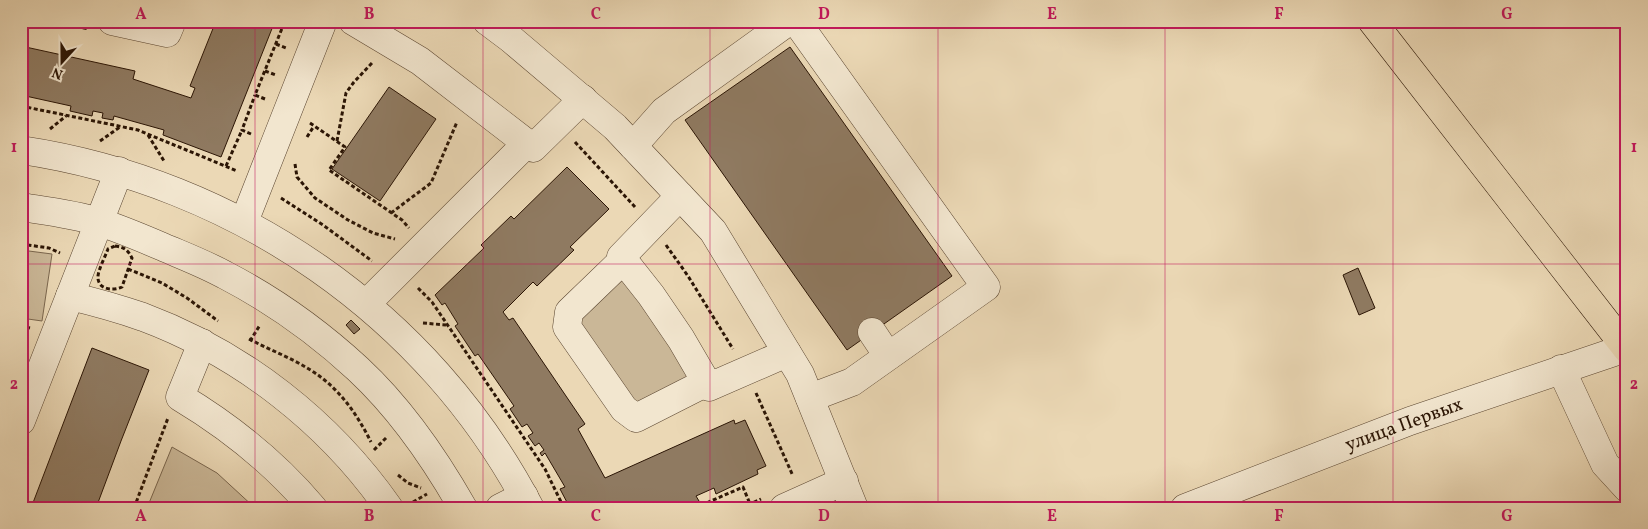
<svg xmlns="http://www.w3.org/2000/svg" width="1648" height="529" viewBox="0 0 1648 529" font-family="Vollkorn,serif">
	<rect width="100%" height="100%" fill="#ebd8b5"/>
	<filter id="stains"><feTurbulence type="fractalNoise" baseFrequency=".004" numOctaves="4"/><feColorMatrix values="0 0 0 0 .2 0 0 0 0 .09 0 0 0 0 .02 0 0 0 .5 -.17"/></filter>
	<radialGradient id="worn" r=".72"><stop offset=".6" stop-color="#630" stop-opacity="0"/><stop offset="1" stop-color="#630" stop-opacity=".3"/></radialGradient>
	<g fill="#cab797" stroke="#7a664e">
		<path d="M 21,250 L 52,254 L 42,321 L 21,318 Z"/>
		<path d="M 621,272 L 694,382 L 634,404 L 577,317 Z"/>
		<path d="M 172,447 L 217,473 L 255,508 L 147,508 Z"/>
	</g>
	<g fill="#8f7a61" stroke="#2b1505">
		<path d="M 216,21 L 275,21 L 221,157 L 163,135 L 164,130 L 114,116 L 113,120 L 102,118 L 103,113 L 93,111 L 92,116 L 70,111 L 71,106 L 21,95 L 21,46 L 135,71 L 133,79 L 191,98 L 195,88 L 190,86 Z"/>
		<path d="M 790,47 L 952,276 L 847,350 L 685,120 Z"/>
		<path d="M 389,87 L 436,119 L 380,201 L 332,169 Z"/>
		<path d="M 567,167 L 609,209 L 570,247 L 574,250 L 537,286 L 533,282 L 503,312 L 509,320 L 513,318 L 585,424 L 578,429 L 605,478 L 734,420 L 735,424 L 745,420 L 766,466 L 757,470 L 758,474 L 716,494 L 714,488 L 696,496 L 699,501 L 688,506 L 686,502 L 673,508 L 570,508 L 560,489 L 565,487 L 545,453 L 542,456 L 540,453 L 544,450 L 539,443 L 535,446 L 528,436 L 533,433 L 527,424 L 522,427 L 510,409 L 514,406 L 478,354 L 475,356 L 455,326 L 458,324 L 445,303 L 442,305 L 435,295 L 484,248 L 481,245 L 511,216 L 514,219 Z"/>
		<path d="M 1358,268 L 1375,308 L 1359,315 L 1343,275 Z"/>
		<path d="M 351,320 L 360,329 L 354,334 L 346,325 Z"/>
		<path d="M 92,348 L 149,370 L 121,441 L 96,508 L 31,508 Z"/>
	</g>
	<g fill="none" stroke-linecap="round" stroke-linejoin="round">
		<defs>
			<g id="minor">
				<path d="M 112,21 L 167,33 L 172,21"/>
				<path d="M 353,21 L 420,61 L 533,148 L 583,99"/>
				<path d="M 487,21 L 511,39 L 615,127 L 713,231 L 800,374 L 854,508"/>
				<path d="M 796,21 L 986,287 L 852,382 L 810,398"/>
				<path d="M 633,146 L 664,111 L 789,21"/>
				<path d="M 21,150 C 236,182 429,314 530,508"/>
				<path d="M 680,196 L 621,257 L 651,295 L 681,339 L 709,387 L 787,353"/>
				<path d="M 21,207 C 47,211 74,214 99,222 C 121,229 142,238 163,247 C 184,256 205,264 225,275 C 273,300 319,333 358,369 C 401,409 434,457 463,508"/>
				<path d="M 244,222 L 323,21"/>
				<path d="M 623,260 L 569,312 L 567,327 L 624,409 L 636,418 L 707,382"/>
				<path d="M 70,296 C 95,302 120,309 143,317 C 242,354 329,422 389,508"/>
				<path d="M 366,304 L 527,143"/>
				<path d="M 872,332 L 888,356"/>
				<path d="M 202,343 L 180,397 C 230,427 275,463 313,508"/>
				<path d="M 1561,369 L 1605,464 L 1627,488"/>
				<path d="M 21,421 L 119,171"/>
				<path d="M 500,508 L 524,496"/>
				<path d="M 784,508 L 844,481"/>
				<path d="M 1185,508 L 1410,421 L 1626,348"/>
			</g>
			<path id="major" d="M 1372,21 L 1627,349"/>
		</defs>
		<use href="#minor" stroke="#5b4631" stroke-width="29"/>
		<use href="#major" stroke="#2b1505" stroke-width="29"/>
		<g stroke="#2b1505" stroke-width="3" stroke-dasharray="4 2.5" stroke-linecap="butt">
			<path d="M 51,21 L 89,29"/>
			<path d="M 276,44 L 286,48"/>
			<path d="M 265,71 L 276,75"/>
			<path d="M 265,99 L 255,95 L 285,21"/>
			<path d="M 21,106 L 138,130 L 237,171"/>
			<path d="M 310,123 L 345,147 L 329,170 L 402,220 L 409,228"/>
			<path d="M 50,129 L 66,116"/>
			<path d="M 251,134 L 242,130 L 255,95"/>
			<path d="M 148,135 L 164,161"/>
			<path d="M 307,137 L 314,126"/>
			<path d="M 100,141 L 120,127"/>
			<path d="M 337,141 L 346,93 L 354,82 L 372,63"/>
			<path d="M 575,142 L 635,207"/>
			<path d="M 295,164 L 297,177 L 315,198 L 348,220 L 373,233 L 395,239"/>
			<path d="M 226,166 L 242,130"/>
			<path d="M 281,198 L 323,225 L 372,261"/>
			<path d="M 391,213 L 431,183 L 457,122"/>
			<path d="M 21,244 L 49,248 L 60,253"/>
			<path d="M 666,245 L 688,276 L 733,349"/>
			<path d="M 115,246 C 124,247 128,250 132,258 L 122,287 C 113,291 97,290 98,276 C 99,268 105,257 108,249 Z"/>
			<path d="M 128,269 L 162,283 L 187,298 L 218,321"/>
			<path d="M 418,288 L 432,302 L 545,469 L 564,508"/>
			<path d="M 423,323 L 446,325"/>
			<path d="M 21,326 L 30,328"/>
			<path d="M 249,339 C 270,350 292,358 312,371 C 339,388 357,414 371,442"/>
			<path d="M 250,341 L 260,325"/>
			<path d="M 756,393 L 793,476"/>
			<path d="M 374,450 L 387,437"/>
			<path d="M 21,463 L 28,445"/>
			<path d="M 398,475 L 408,483 L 421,488"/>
			<path d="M 413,502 L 427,494"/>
			<path d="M 134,508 L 168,418"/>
			<path d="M 695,508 L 743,487 L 750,504"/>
			<path d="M 742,508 L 761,499"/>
		</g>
		<use href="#minor" stroke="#f2e6cf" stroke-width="28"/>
		<use href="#major" stroke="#ebd8b5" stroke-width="28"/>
	</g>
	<path fill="none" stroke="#c2185b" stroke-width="1" stroke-opacity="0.55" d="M 255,21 L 255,508M 483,21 L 483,508M 710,21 L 710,508M 938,21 L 938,508M 1165,21 L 1165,508M 1393,21 L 1393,508M 21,264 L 1627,264"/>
	<g text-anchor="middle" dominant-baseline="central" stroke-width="4" stroke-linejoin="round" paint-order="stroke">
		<g font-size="19" fill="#2b1505" stroke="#f2e6cf">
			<text transform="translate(1404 425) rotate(-20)">улица Первых</text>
		</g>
	</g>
	<rect width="1648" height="529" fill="none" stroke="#ebd8b5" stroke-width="55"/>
	<g transform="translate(62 62) rotate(201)" stroke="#f2e6cf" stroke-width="4" paint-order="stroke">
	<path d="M0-4L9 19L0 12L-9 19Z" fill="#2b1505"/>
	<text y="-8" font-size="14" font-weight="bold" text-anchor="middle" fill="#2b1505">N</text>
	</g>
	<rect x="28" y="28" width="1592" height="474" fill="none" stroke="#c2185b" stroke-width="2"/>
	<g font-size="16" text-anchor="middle" font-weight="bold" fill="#c2185b">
		<text x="141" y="19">A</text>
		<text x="369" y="19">B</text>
		<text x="596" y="19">C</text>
		<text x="824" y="19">D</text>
		<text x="1052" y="19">E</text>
		<text x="1279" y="19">F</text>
		<text x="1507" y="19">G</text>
		<text x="14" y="152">1</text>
		<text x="1634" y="152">1</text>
		<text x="14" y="389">2</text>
		<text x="1634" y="389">2</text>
		<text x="141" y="521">A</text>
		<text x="369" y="521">B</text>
		<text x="596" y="521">C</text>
		<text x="824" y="521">D</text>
		<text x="1052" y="521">E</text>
		<text x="1279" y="521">F</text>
		<text x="1507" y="521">G</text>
	</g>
	<rect width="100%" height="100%" filter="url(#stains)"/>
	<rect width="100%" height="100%" fill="url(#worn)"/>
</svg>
